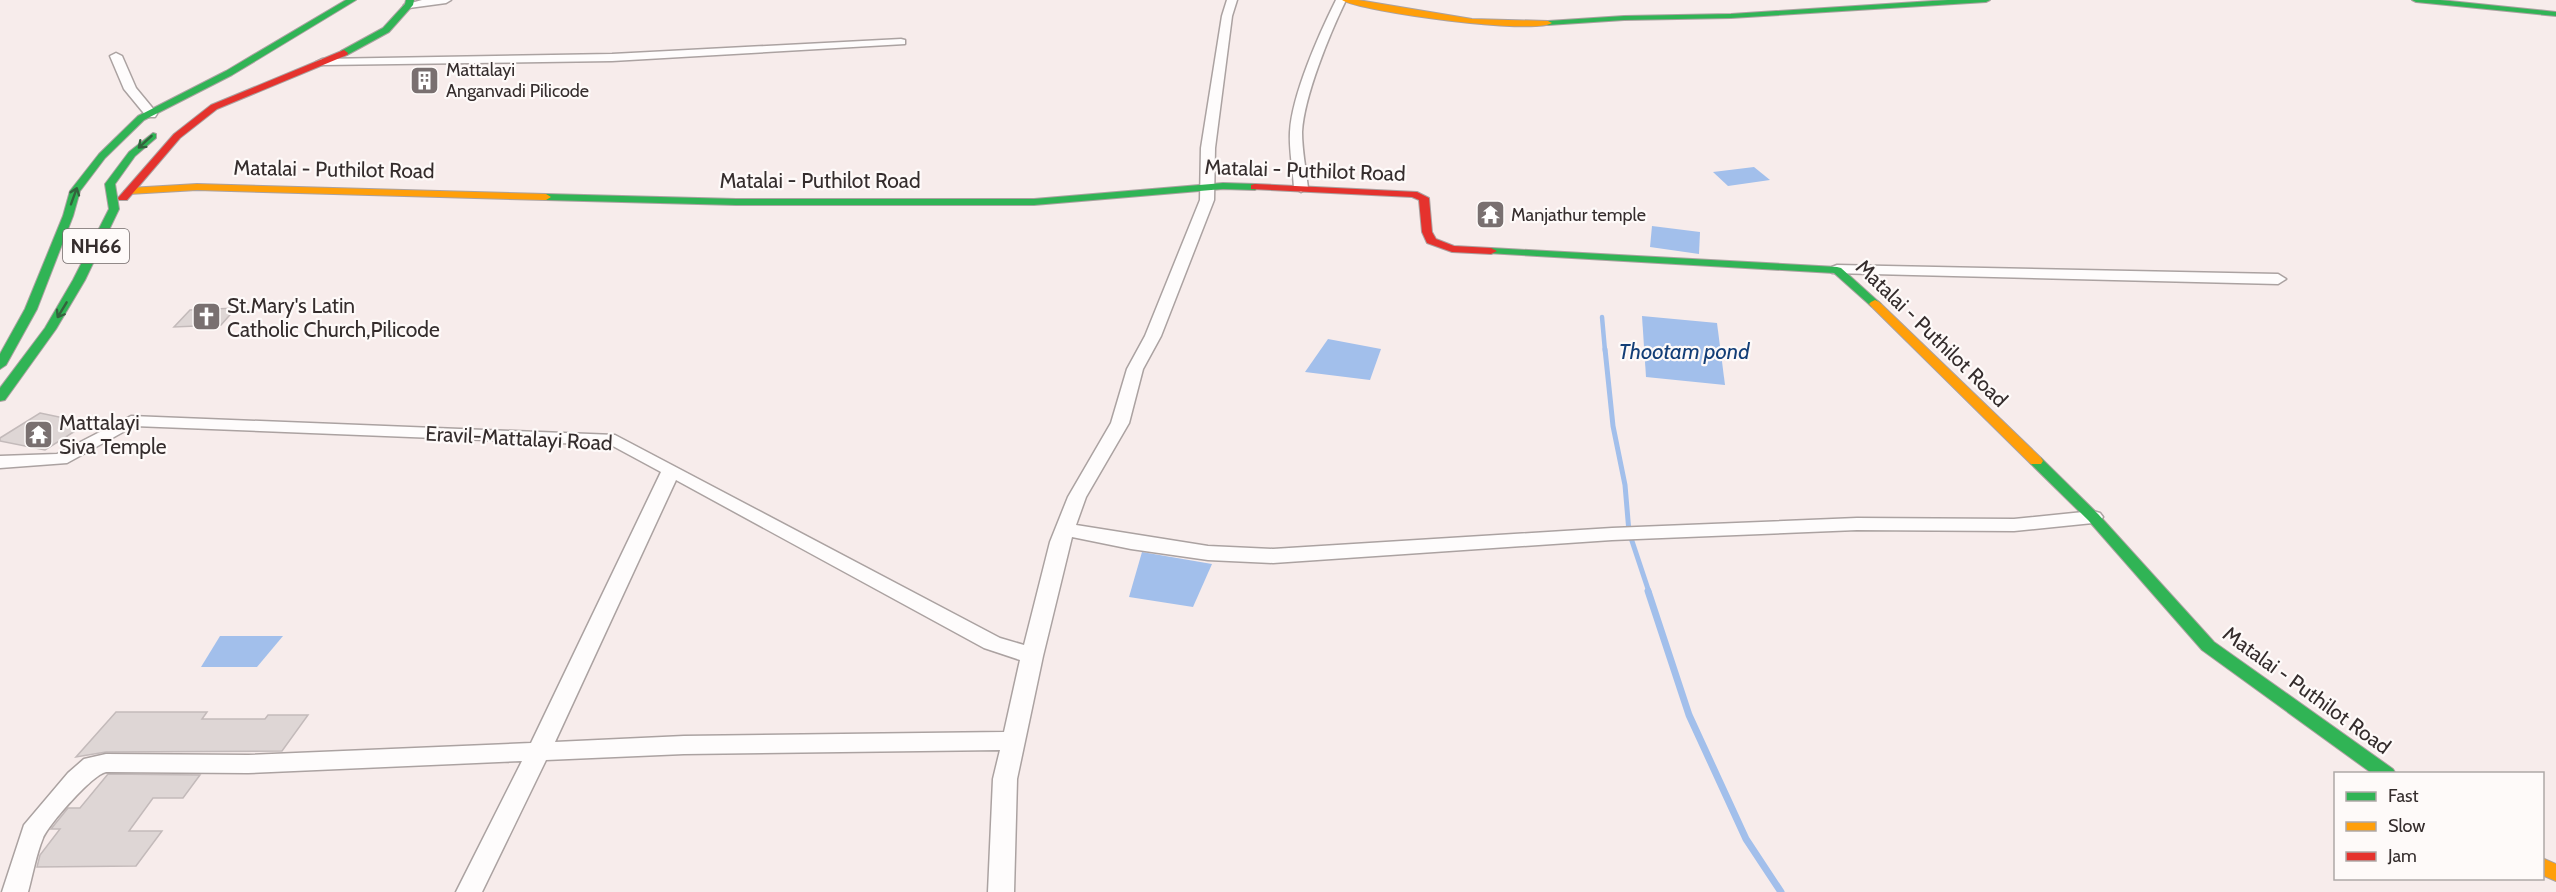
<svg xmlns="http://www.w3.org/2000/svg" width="2556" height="892" viewBox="0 0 2556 892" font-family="Cabin,sans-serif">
	<rect width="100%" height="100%" fill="#f7eceb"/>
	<g fill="#a2bfeb">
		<path d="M 1754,167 L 1770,180 L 1728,186 L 1713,172 Z"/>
		<path d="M 1652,226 L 1700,232 L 1699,254 L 1650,247 Z"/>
		<path d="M 1642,316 L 1717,323 L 1725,385 L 1646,377 Z"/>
		<path d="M 1328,339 L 1381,349 L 1370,380 L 1305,372 Z"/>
		<path d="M 1142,552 L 1212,564 L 1193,607 L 1129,597 Z"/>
		<path d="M 220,636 L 283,636 L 257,667 L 201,667 Z"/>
	</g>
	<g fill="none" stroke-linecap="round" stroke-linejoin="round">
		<path stroke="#a2bfeb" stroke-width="4.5" d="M 1602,317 L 1605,351"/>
		<path stroke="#a2bfeb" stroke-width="5" d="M 1605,349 L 1613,426 L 1625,485 L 1629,532 L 1649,592"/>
		<path stroke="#a2bfeb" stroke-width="7" d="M 1648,591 L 1689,715 L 1746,839 L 1781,892"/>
	</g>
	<g fill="#ded6d5" stroke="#c3baba" stroke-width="1.5">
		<path d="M 236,308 L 221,325 L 174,327 L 190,310 Z"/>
		<path d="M 40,413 L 88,423 L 45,450 L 0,441 L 0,438 Z"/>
		<path d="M 116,712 L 207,712 L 202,719 L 265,719 L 268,715 L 308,715 L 282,751 L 106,752 L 76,757 Z"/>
		<path d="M 108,774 L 200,775 L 183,798 L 153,798 L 129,831 L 162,831 L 136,866 L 37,867 L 40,855 L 60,829 L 51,829 L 55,824 L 68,808 L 80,808 Z"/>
	</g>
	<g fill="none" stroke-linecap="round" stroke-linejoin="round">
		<defs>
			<g id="street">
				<path d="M 422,0 L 451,0 L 446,3 L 409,8 L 404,5 Z"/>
				<path d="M 1227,0 L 1237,0 L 1232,16 L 1215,148 L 1214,200 L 1161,336 L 1143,369 L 1129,423 L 1086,497 L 1076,525 L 1208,546 L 1273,549 L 1612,528 L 1857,518 L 2014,519 L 2093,511 L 2100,513 L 2103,517 L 2100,521 L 2093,523 L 2014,531 L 1857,530 L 1612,540 L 1273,563 L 1208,560 L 1131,549 L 1072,537 L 1043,656 L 1017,779 L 1014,892 L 988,892 L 993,779 L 1000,750 L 684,754 L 546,760 L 482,892 L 456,892 L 522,761 L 248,773 L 106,772 C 92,775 49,824 43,838 C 36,855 33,874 28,892 L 2,892 L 24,825 L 68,773 L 84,759 L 106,754 L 248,755 L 531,743 L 661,472 L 611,445 L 134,426 L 67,463 L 0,468 L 0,456 L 57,454 L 131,416 L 615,435 L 1000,638 L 1024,645 L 1050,542 L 1068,497 L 1111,423 L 1127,369 L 1145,336 L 1200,200 L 1201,148 L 1222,16 ZM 676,480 L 984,648 L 1020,660 L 1004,732 L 684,736 L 555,742 Z"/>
				<path d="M 1336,0 L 1346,0 C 1330,33 1304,96 1302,132 C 1302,150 1306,170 1308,188 L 1301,192 L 1294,188 C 1293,170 1289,150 1290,132 C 1292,95 1319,34 1336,0 Z"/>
				<path d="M 901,39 L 905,40 L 905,44 L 612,61 L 322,65 L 316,62 L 322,59 L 612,54 Z"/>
				<path d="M 116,53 L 122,56 L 136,88 L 155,111 L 157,114 L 155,117 L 147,117 L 124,89 L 110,56 Z"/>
				<path d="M 1837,265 L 2278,274 L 2286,279 L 2278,284 L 1832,273 L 1829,270 L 1832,267 Z"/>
			</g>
			<g id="fast">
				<path d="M 346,0 L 356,0 L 232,75 L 144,120 L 105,158 L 80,191 L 73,216 L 37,309 L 6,365 L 0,369 L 0,354 L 25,309 L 63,216 L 70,191 L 99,154 L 138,116 L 226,71 Z"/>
				<path d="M 406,0 L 414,0 L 413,5 L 389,32 L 347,55 L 341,55 L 341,51 L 383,28 L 405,4 Z"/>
				<path d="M 1948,0 L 1990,0 L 1986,2 L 1731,18 L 1624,20 L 1548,25 L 1544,23 L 1548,21 L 1624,16 L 1731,14 Z"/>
				<path d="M 2412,0 L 2440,0 L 2556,12 L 2556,16 L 2416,2 Z"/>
				<path d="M 153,133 L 156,134 L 156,138 L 135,156 L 115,184 L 119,209 L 85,280 L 56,329 L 5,400 L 0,401 L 0,388 L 45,328 L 73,280 L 109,209 L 105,184 L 129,152 Z"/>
				<path d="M 1223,183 L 1255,184 L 1260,187 L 1255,190 L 1223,189 L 1034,205 L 736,205 L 546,200 L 541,197 L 546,194 L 736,199 L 1034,199 Z"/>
				<path d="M 1491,248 L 1837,267 L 1841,268 L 1881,304 L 1875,308 L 1871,306 L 1834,273 L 1487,253 L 1487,249 Z"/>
				<path d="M 2036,457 L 2041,458 L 2098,514 L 2214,642 L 2393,769 L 2396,774 L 2373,774 L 2202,650 L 2088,520 L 2031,464 L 2029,461 Z"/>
			</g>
			<g id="slow">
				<path d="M 1342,0 L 1358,0 L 1472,19 L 1548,21 L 1552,23 C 1534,35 1362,12 1342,0 Z"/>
				<path d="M 197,184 L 546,194 L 551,197 L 546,200 L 197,190 L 129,194 L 124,191 L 129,188 Z"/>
				<path d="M 1875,300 L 1879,302 L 2041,458 L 2043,461 L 2041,464 L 2031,464 L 1871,306 L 1869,304 L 1871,302 Z"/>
				<path d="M 2542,858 L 2556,864 L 2556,881 L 2542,875 Z"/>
			</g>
			<g id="jam">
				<path d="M 344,50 L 348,53 L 347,55 L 217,109 L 180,138 L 127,200 L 119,200 L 118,198 L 174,134 L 211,105 Z"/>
				<path d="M 1255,184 L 1417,192 L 1429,198 L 1432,232 L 1436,239 L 1454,246 L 1491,248 L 1497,251 L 1491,254 L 1452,252 L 1427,243 L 1422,232 L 1419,200 L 1412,197 L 1251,189 L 1251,185 Z"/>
			</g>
		</defs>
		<use href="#street" stroke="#aba2a1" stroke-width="3"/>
		<use href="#fast" stroke="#aba2a1" stroke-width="2"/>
		<use href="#slow" stroke="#aba2a1" stroke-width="2"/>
		<use href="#jam" stroke="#aba2a1" stroke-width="2"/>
		<use href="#street" fill="#fefcfc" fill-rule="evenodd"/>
		<use href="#fast" fill="#30b455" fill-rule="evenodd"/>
		<use href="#slow" fill="#ff9f0a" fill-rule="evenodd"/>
		<use href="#jam" fill="#e5322d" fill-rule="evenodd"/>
	</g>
	<defs><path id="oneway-shaft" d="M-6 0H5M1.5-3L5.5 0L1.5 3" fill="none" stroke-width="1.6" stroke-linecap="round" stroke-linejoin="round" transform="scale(1.5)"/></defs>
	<g stroke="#33633d">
		<use href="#oneway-shaft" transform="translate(145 142) rotate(138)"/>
		<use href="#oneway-shaft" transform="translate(74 196) rotate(-70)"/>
		<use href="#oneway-shaft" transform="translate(62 310) rotate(121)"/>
	</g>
	<defs>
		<symbol id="building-square" viewBox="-11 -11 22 22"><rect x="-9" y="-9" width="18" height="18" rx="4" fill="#797070" stroke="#fefaf9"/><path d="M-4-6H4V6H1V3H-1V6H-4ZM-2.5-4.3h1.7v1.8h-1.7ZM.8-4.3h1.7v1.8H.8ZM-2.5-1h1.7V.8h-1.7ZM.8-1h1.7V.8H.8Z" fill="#fff"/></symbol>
		<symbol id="temple-square" viewBox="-11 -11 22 22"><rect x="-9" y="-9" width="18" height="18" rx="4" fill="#797070" stroke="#fefaf9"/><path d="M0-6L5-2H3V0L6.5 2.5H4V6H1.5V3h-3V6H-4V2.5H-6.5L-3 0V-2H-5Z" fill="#fff"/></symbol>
		<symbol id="church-square" viewBox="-11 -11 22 22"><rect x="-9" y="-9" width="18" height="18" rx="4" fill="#797070" stroke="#fefaf9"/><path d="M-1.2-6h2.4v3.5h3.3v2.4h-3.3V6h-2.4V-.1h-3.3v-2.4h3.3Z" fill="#fff"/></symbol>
	</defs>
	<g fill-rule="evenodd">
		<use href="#building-square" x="408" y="64" width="33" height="33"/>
		<use href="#temple-square" x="1474" y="198" width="33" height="33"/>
		<use href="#church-square" x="190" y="300" width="33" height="33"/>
		<use href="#temple-square" x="22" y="418" width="33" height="33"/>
	</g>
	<g text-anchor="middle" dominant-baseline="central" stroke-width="4.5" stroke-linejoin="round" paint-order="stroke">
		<g font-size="18" fill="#352d2d" stroke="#fefaf9" text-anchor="start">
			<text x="446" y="70">Mattalayi<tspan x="446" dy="21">Anganvadi Pilicode</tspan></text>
			<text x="1511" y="215">Manjathur temple</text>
		</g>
		<rect fill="#fefaf9" stroke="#716a6a" stroke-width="1.5" x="63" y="229" width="66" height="34" rx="4.5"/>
		<g font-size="20" font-weight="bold" fill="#352d2d">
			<text x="96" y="246">NH66</text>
		</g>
		<g font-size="21" fill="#352d2d" stroke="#fefaf9">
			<text transform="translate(334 169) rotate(1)">Matalai - Puthilot Road</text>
			<text transform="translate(1305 170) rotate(2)">Matalai - Puthilot Road</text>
			<text x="820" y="180">Matalai - Puthilot Road</text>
			<text transform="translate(1932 333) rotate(44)">Matalai - Puthilot Road</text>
			<text transform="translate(519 438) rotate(3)">Eravil-Mattalayi Road</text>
			<text transform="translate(2307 690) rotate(36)">Matalai - Puthilot Road</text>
		</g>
		<g font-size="21" fill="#352d2d" stroke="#fefaf9" text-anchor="start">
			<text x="227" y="305">St.Mary's Latin<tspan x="227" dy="24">Catholic Church,Pilicode</tspan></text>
			<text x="59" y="422">Mattalayi<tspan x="59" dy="24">Siva Temple</tspan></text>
		</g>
		<g font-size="22" font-style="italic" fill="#133e77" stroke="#fefaf9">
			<text x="1684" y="351">Thootam pond</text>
		</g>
	</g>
	<rect x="2334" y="772" width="210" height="108" fill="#fefaf9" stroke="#aea8a7" stroke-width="1.5"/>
	<rect x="2346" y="792" width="30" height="9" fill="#30b455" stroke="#aea8a7" stroke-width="1.5"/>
	<text x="2388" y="802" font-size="18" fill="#352d2d">Fast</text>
	<rect x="2346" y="822" width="30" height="9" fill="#ff9f0a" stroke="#aea8a7" stroke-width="1.5"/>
	<text x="2388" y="832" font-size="18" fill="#352d2d">Slow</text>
	<rect x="2346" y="852" width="30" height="9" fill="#e5322d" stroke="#aea8a7" stroke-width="1.5"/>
	<text x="2388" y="862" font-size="18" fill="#352d2d">Jam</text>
</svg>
